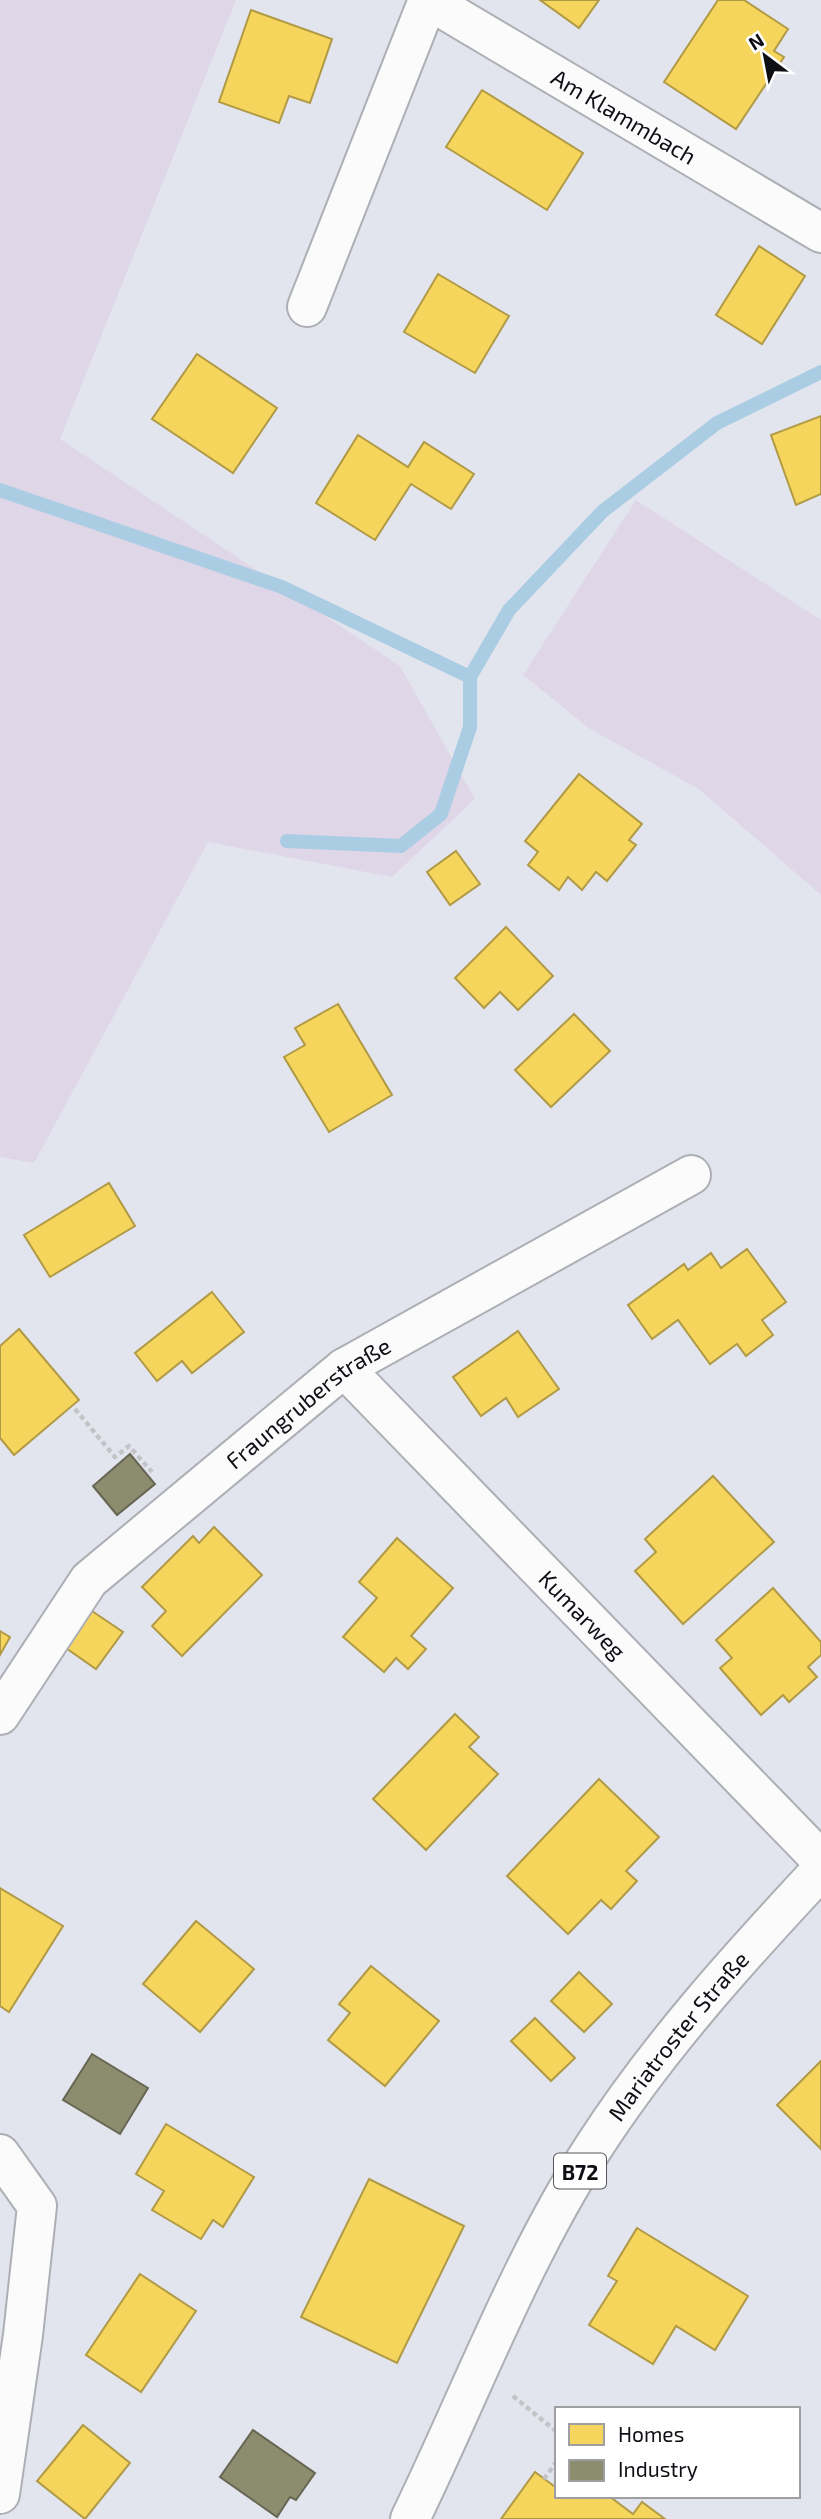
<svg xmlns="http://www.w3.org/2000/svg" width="821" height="2519" viewBox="0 0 821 2519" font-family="'Exo 2',sans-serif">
	<rect width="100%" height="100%" fill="#e3e5ee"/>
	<g fill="#dfd6e8">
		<path d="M 0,0 L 236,0 L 60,439 L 400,666 L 475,799 L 392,877 L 208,842 L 34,1163 L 0,1157 Z"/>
		<path d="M 636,500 L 821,620 L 821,895 L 699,789 L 590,729 L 523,675 Z"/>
	</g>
	<g fill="#f6d55c" stroke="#b09a46" stroke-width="2">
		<path d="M 540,0 L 599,0 L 579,28 Z"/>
		<path d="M 718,0 L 744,0 L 788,29 L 774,51 L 784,57 L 736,129 L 664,82 Z"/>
		<path d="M 251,10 L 332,39 L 310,103 L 289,96 L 279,123 L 219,102 Z"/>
		<path d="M 482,90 L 583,153 L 547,210 L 446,147 Z"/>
		<path d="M 759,246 L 805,276 L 762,344 L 716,315 Z"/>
		<path d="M 438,274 L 509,316 L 475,373 L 404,332 Z"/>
		<path d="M 197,354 L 277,408 L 233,473 L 152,419 Z"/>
		<path d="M 821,416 L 821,494 L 796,505 L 771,435 Z"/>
		<path d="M 358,435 L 408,467 L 424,442 L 474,474 L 451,509 L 411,484 L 375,540 L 316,503 Z"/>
		<path d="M 579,774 L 642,824 L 629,840 L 636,845 L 607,881 L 596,872 L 582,890 L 568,877 L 559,890 L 528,865 L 538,852 L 525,841 Z"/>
		<path d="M 456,851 L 480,884 L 450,905 L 427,872 Z"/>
		<path d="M 506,927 L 553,976 L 518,1010 L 500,992 L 484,1008 L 455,978 Z"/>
		<path d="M 338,1004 L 392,1095 L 329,1132 L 284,1057 L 305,1045 L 295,1028 Z"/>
		<path d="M 574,1014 L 610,1051 L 551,1107 L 515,1070 Z"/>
		<path d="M 109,1183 L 135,1226 L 50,1277 L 24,1235 Z"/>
		<path d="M 747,1249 L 786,1302 L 762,1320 L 773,1335 L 746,1356 L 737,1344 L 710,1364 L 678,1320 L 652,1339 L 628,1305 L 684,1264 L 688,1270 L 711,1253 L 721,1268 Z"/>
		<path d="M 212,1292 L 244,1332 L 192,1373 L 182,1361 L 157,1381 L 135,1353 Z"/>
		<path d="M 19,1329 L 79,1400 L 14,1455 L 0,1438 L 0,1346 Z"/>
		<path d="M 518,1331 L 559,1389 L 518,1417 L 506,1398 L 481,1416 L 453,1377 Z"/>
		<path d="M 713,1476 L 774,1542 L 683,1624 L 635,1571 L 656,1552 L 645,1539 Z"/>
		<path d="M 214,1527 L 262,1575 L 182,1656 L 152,1626 L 166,1611 L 142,1587 L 193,1536 L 199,1543 Z"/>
		<path d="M 397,1538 L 453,1588 L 411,1636 L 426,1649 L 408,1669 L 396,1658 L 384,1672 L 343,1637 L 377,1598 L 359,1582 Z"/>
		<path d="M 773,1588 L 821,1642 L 821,1655 L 808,1667 L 817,1677 L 789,1702 L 783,1695 L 761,1715 L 720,1668 L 732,1658 L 716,1640 Z"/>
		<path d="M 89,1609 L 123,1632 L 96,1669 L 63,1646 Z"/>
		<path d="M 0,1631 L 10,1637 L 0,1655 Z"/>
		<path d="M 455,1714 L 479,1737 L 469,1747 L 498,1774 L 426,1850 L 373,1799 Z"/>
		<path d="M 599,1779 L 659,1837 L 626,1871 L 637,1881 L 611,1909 L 601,1900 L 568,1934 L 507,1876 Z"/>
		<path d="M 0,1888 L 63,1926 L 9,2012 L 0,2006 Z"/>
		<path d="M 196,1921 L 254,1969 L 200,2032 L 143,1984 Z"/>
		<path d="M 371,1966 L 439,2021 L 385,2086 L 328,2040 L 350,2013 L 339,2004 Z"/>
		<path d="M 579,1972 L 612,2004 L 584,2032 L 551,2001 Z"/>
		<path d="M 535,2018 L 575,2058 L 551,2081 L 511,2041 Z"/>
		<path d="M 821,2061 L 821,2149 L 777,2105 Z"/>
		<path d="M 166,2124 L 254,2177 L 223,2227 L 213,2220 L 201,2239 L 152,2210 L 164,2191 L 136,2174 Z"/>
		<path d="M 369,2179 L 464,2226 L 397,2363 L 301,2317 Z"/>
		<path d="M 637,2228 L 748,2296 L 715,2350 L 676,2326 L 653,2364 L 589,2325 L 617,2281 L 608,2276 Z"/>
		<path d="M 140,2274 L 196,2311 L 141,2392 L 86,2355 Z"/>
		<path d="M 83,2425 L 130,2463 L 85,2519 L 37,2481 Z"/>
		<path d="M 535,2472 L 554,2486 L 557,2483 L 557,2496 L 609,2496 L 633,2514 L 642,2502 L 665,2519 L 501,2519 Z"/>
	</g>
	<g fill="#8c8c6e" stroke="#666653" stroke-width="2">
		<path d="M 130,1454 L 155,1484 L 117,1515 L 93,1486 Z"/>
		<path d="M 92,2054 L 148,2088 L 120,2134 L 63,2100 Z"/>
		<path d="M 253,2430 L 315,2473 L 296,2500 L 290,2497 L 277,2517 L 220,2477 Z"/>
	</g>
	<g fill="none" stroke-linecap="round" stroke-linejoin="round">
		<g stroke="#abcde4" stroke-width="14">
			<path d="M 0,490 L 282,587 L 470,677 L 509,610 L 603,511 L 717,423 L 821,372"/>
			<path d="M 287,841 L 401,846 L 441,814 L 470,727 L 470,677"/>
		</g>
		<defs>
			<g id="street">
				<path id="s1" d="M 428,0 L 821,233"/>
				<path d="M 307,307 L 428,0"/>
				<path id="s2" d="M 344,1368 L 821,1860"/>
				<path id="s3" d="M 0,1715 L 89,1580 L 344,1368 L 691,1175"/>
				<path d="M 0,2154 L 37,2206 L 23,2335 L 0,2494"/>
			</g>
			<g id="primary">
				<path id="s4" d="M 410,2519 C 469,2398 520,2261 593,2148 C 658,2047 739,1958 821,1870"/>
			</g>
		</defs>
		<use href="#street" stroke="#adafb5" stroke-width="42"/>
		<use href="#primary" stroke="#adafb5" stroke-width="42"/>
		<g stroke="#c4c4c8" stroke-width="4.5" stroke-dasharray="5 3.5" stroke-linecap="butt">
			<path d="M 75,1409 L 115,1457 L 129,1446 L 152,1472"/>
			<path d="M 513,2396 L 557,2432"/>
			<path d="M 544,2479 L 557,2461"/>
		</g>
		<use href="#street" stroke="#fbfbfc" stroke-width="38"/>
		<use href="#primary" stroke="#fbfbfc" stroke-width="38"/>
	</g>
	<g text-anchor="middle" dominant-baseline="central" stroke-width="7" stroke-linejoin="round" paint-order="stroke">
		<rect fill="#fff" stroke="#56575a" stroke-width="2" x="554" y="2153.5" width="52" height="35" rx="5"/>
		<g font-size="21" font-weight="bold" fill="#0e0f14">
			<text x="580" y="2171">B72</text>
		</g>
		<g font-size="23" fill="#0e0f14" stroke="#fff">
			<text stroke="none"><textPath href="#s1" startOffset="228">Am Klammbach</textPath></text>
			<text stroke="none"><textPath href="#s3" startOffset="444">Fraungruberstraße</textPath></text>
			<text stroke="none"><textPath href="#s2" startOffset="343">Kumarweg</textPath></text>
			<text stroke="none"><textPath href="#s4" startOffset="555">Mariatroster Straße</textPath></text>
		</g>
	</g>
	<rect x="555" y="2407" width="245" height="91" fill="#ffffff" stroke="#9f9fa1" stroke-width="2"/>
	<rect x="569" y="2424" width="35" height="21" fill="#f6d55c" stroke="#9f9fa1" stroke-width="2"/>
	<text x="618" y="2442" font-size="21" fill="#0e0f14">Homes</text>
	<rect x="569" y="2460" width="35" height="21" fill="#8c8c6e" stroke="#9f9fa1" stroke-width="2"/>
	<text x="618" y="2477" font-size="21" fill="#0e0f14">Industry</text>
	<g transform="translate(765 56) rotate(328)" stroke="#ffffff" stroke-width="5" paint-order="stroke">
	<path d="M0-5L12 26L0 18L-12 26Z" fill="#0e0f14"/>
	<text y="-10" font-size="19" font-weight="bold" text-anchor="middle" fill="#0e0f14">N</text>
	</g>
</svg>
